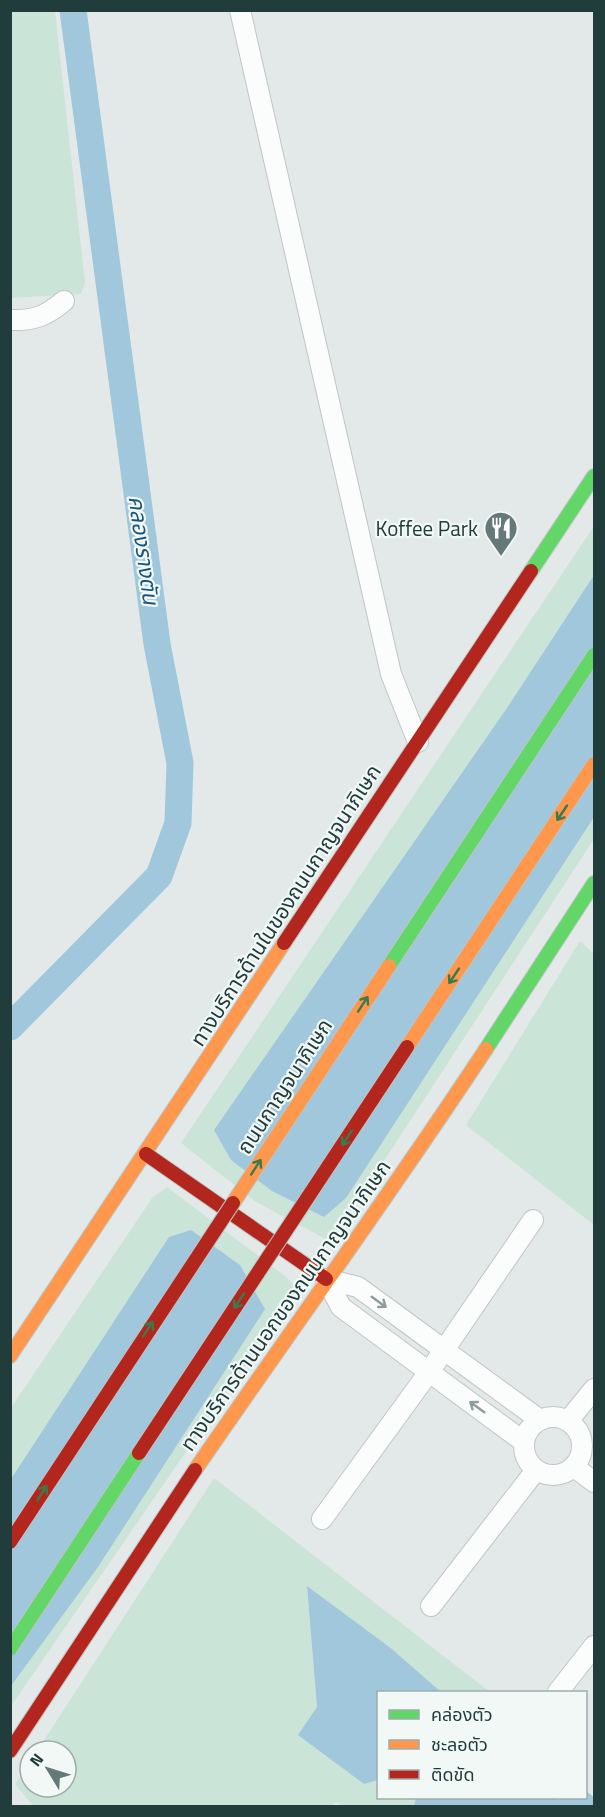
<svg xmlns="http://www.w3.org/2000/svg" width="605" height="1817" viewBox="0 0 605 1817" font-family="'Titillium Web','Noto Sans Thai',sans-serif">
	<rect width="100%" height="100%" fill="#e3e9e8"/>
	<g fill="#cbe4d8">
		<path d="M 11,11 L 55,11 L 85,283 L 81,294 L 11,298 Z"/>
		<path d="M 594,526 L 594,839 L 331,1242 L 256,1202 L 181,1143 Z"/>
		<path d="M 580,941 L 594,954 L 594,1225 L 466,1125 Z"/>
		<path d="M 167,1187 L 285,1276 L 298,1289 L 11,1706 L 11,1408 L 152,1198 Z"/>
		<path d="M 214,1478 L 490,1692 L 441,1692 L 392,1649 L 307,1587 L 317,1707 L 363,1784 L 378,1780 L 378,1798 L 416,1798 L 414,1806 L 343,1806 L 336,1802 L 332,1806 L 33,1806 L 15,1784 L 30,1761 L 30,1787 L 66,1787 L 66,1751 L 37,1751 Z"/>
	</g>
	<g fill="#a0c7db">
		<path d="M 594,575 L 594,817 L 346,1198 L 324,1217 L 272,1191 L 231,1160 L 214,1130 L 507,708 Z"/>
		<path d="M 191,1230 L 240,1265 L 265,1309 L 98,1567 L 11,1686 L 11,1479 L 169,1237 Z"/>
		<path d="M 307,1586 L 392,1649 L 441,1692 L 378,1692 L 378,1780 L 364,1784 L 298,1735 L 317,1707 Z"/>
		<path d="M 586,1791 L 594,1797 L 594,1806 L 414,1806 L 416,1798 L 555,1798 L 559,1800 L 562,1798 L 586,1798 Z"/>
	</g>
	<g fill="none" stroke-linecap="round" stroke-linejoin="round">
		<path stroke="#a0c7db" stroke-width="27" d="M 10,1027 L 159,876 L 178,823 L 180,763 L 157,644 L 73,10"/>
		<defs>
			<g id="street">
				<path d="M 240,10 L 391,674 L 418,742"/>
				<path d="M 10,320 C 34,321 46,316 64,301"/>
				<path d="M 326,1279 L 341,1307 L 524,1442"/>
				<path d="M 326,1279 L 358,1287 L 540,1420"/>
				<circle cx="553" cy="1446" r="29"/>
				<path d="M 568,1421 L 594,1389"/>
				<path d="M 574,1467 L 594,1482"/>
				<path d="M 322,1519 L 429,1372 L 533,1220"/>
				<path d="M 431,1606 L 536,1470"/>
				<path d="M 558,1692 L 594,1646"/>
			</g>
			<g id="fast">
				<path d="M 531,571 L 594,476"/>
				<path d="M 486,1049 L 594,883"/>
			</g>
			<g id="slow">
				<path d="M 10,1356 L 284,943"/>
				<path d="M 195,1470 C 292,1329 392,1192 486,1049"/>
			</g>
			<g id="jam">
				<path d="M 284,943 L 531,571"/>
				<path d="M 146,1154 L 326,1279"/>
				<path d="M 10,1751 L 195,1470"/>
			</g>
		</defs>
		<use href="#street" stroke="#c0c6c5" stroke-width="22"/>
		<use href="#fast" stroke="#bec7c5" stroke-width="16"/>
		<use href="#slow" stroke="#bec7c5" stroke-width="16"/>
		<use href="#jam" stroke="#bec7c5" stroke-width="16"/>
		<use href="#street" stroke="#fbfcfc" stroke-width="20"/>
		<use href="#fast" stroke="#63d668" stroke-width="14"/>
		<use href="#slow" stroke="#ff974d" stroke-width="14"/>
		<use href="#jam" stroke="#b3261e" stroke-width="14"/>
		<defs>
			<g id="fast-bridge">
				<path d="M 389,966 L 594,655"/>
				<path d="M 10,1649 L 139,1453"/>
			</g>
			<g id="slow-bridge">
				<path d="M 407,1047 L 594,764"/>
				<path d="M 233,1203 L 389,966"/>
			</g>
			<g id="jam-bridge">
				<path d="M 139,1453 L 407,1047"/>
				<path d="M 10,1542 L 233,1203"/>
			</g>
		</defs>
		<use href="#fast-bridge" stroke="#bbc5c5" stroke-width="16" stroke-linecap="butt"/>
		<use href="#slow-bridge" stroke="#bbc5c5" stroke-width="16" stroke-linecap="butt"/>
		<use href="#jam-bridge" stroke="#bbc5c5" stroke-width="16" stroke-linecap="butt"/>
		<use href="#fast-bridge" stroke="#63d668" stroke-width="14"/>
		<use href="#slow-bridge" stroke="#ff974d" stroke-width="14"/>
		<use href="#jam-bridge" stroke="#b3261e" stroke-width="14"/>
	</g>
	<defs><path id="oneway-shaft" d="M-6 0H5M1.5-3L5.5 0L1.5 3" fill="none" stroke-width="1.6" stroke-linecap="round" stroke-linejoin="round" transform="scale(1.5)"/></defs>
	<g stroke="#3b7a4d">
		<use href="#oneway-shaft" transform="translate(562 813) rotate(124)"/>
		<use href="#oneway-shaft" transform="translate(454 976) rotate(124)"/>
		<use href="#oneway-shaft" transform="translate(363 1004) rotate(-57)"/>
		<use href="#oneway-shaft" transform="translate(347 1138) rotate(124)"/>
		<use href="#oneway-shaft" transform="translate(256 1167) rotate(-57)"/>
		<use href="#oneway-shaft" transform="translate(239 1301) rotate(124)"/>
		<use href="#oneway-shaft" transform="translate(148 1329) rotate(-57)"/>
		<use href="#oneway-shaft" transform="translate(42 1493) rotate(-57)"/>
	</g>
	<g stroke="#8e9c9c">
		<use href="#oneway-shaft" transform="translate(379 1302) rotate(36)"/>
		<use href="#oneway-shaft" transform="translate(477 1407) rotate(-144)"/>
	</g>
	<defs>
		<symbol id="restaurant-pin" viewBox="-11 -11 22 30"><path d="M0 17L-7.5 6A9.5 9.5 0 1 1 7.5 6Z" fill="#647978" stroke="#f1f8f6"/><path d="M-5-6h1v4h1v-4h1v4h1v-4h1v5L-1.5 .5V6h-2V.5L-5-1ZM5-6V6H3V1.5H1.5Q1.5-4 5-6Z" fill="#fff"/></symbol>
	</defs>
	<g fill-rule="evenodd">
		<use href="#restaurant-pin" x="482" y="509" width="38" height="52"/>
	</g>
	<g text-anchor="middle" dominant-baseline="central" stroke-width="4.5" stroke-linejoin="round" paint-order="stroke">
		<g font-size="21" fill="#203d3b" stroke="#f1f8f6" text-anchor="end">
			<text x="478" y="528">Koffee Park</text>
		</g>
		<g font-size="21" fill="#203d3b" stroke="#f1f8f6">
			<text transform="translate(285 905) rotate(-57)">ทางบริการด้านในของถนนกาญจนาภิเษก</text>
			<text transform="translate(284 1086) rotate(-57)">ถนนกาญจนาภิเษก</text>
			<text transform="translate(285 1305) rotate(-55)">ทางบริการด้านนอกของถนนกาญจนาภิเษก</text>
		</g>
		<g font-size="22" font-style="italic" fill="#17567d" stroke="#f1f8f6">
			<text transform="translate(144 550) rotate(82)">คลองรางตัน</text>
		</g>
	</g>
	<rect width="605" height="1817" fill="none" stroke="#203d3b" stroke-width="24"/>
	<rect x="377" y="1691" width="210" height="108" fill="#f1f8f6" stroke="#9dadab" stroke-width="1.5"/>
	<rect x="389" y="1710" width="30" height="9" fill="#63d668" stroke="#9dadab" stroke-width="1.5"/>
	<text x="431" y="1721" font-size="18" fill="#203d3b">คล่องตัว</text>
	<rect x="389" y="1740" width="30" height="9" fill="#ff974d" stroke="#9dadab" stroke-width="1.5"/>
	<text x="431" y="1751" font-size="18" fill="#203d3b">ชะลอตัว</text>
	<rect x="389" y="1770" width="30" height="9" fill="#b3261e" stroke="#9dadab" stroke-width="1.5"/>
	<text x="431" y="1781" font-size="18" fill="#203d3b">ติดขัด</text>
	<g transform="translate(48 1769) rotate(308)"><circle r="28" fill="#f1f8f6" stroke="#9dadab" stroke-width="1.5"/>
	<path d="M0-4.5L10 22L0 15L-10 22Z" fill="#647978"/>
	<text y="-9" font-size="16" font-weight="bold" text-anchor="middle" fill="#203d3b">N</text>
	</g>
</svg>
